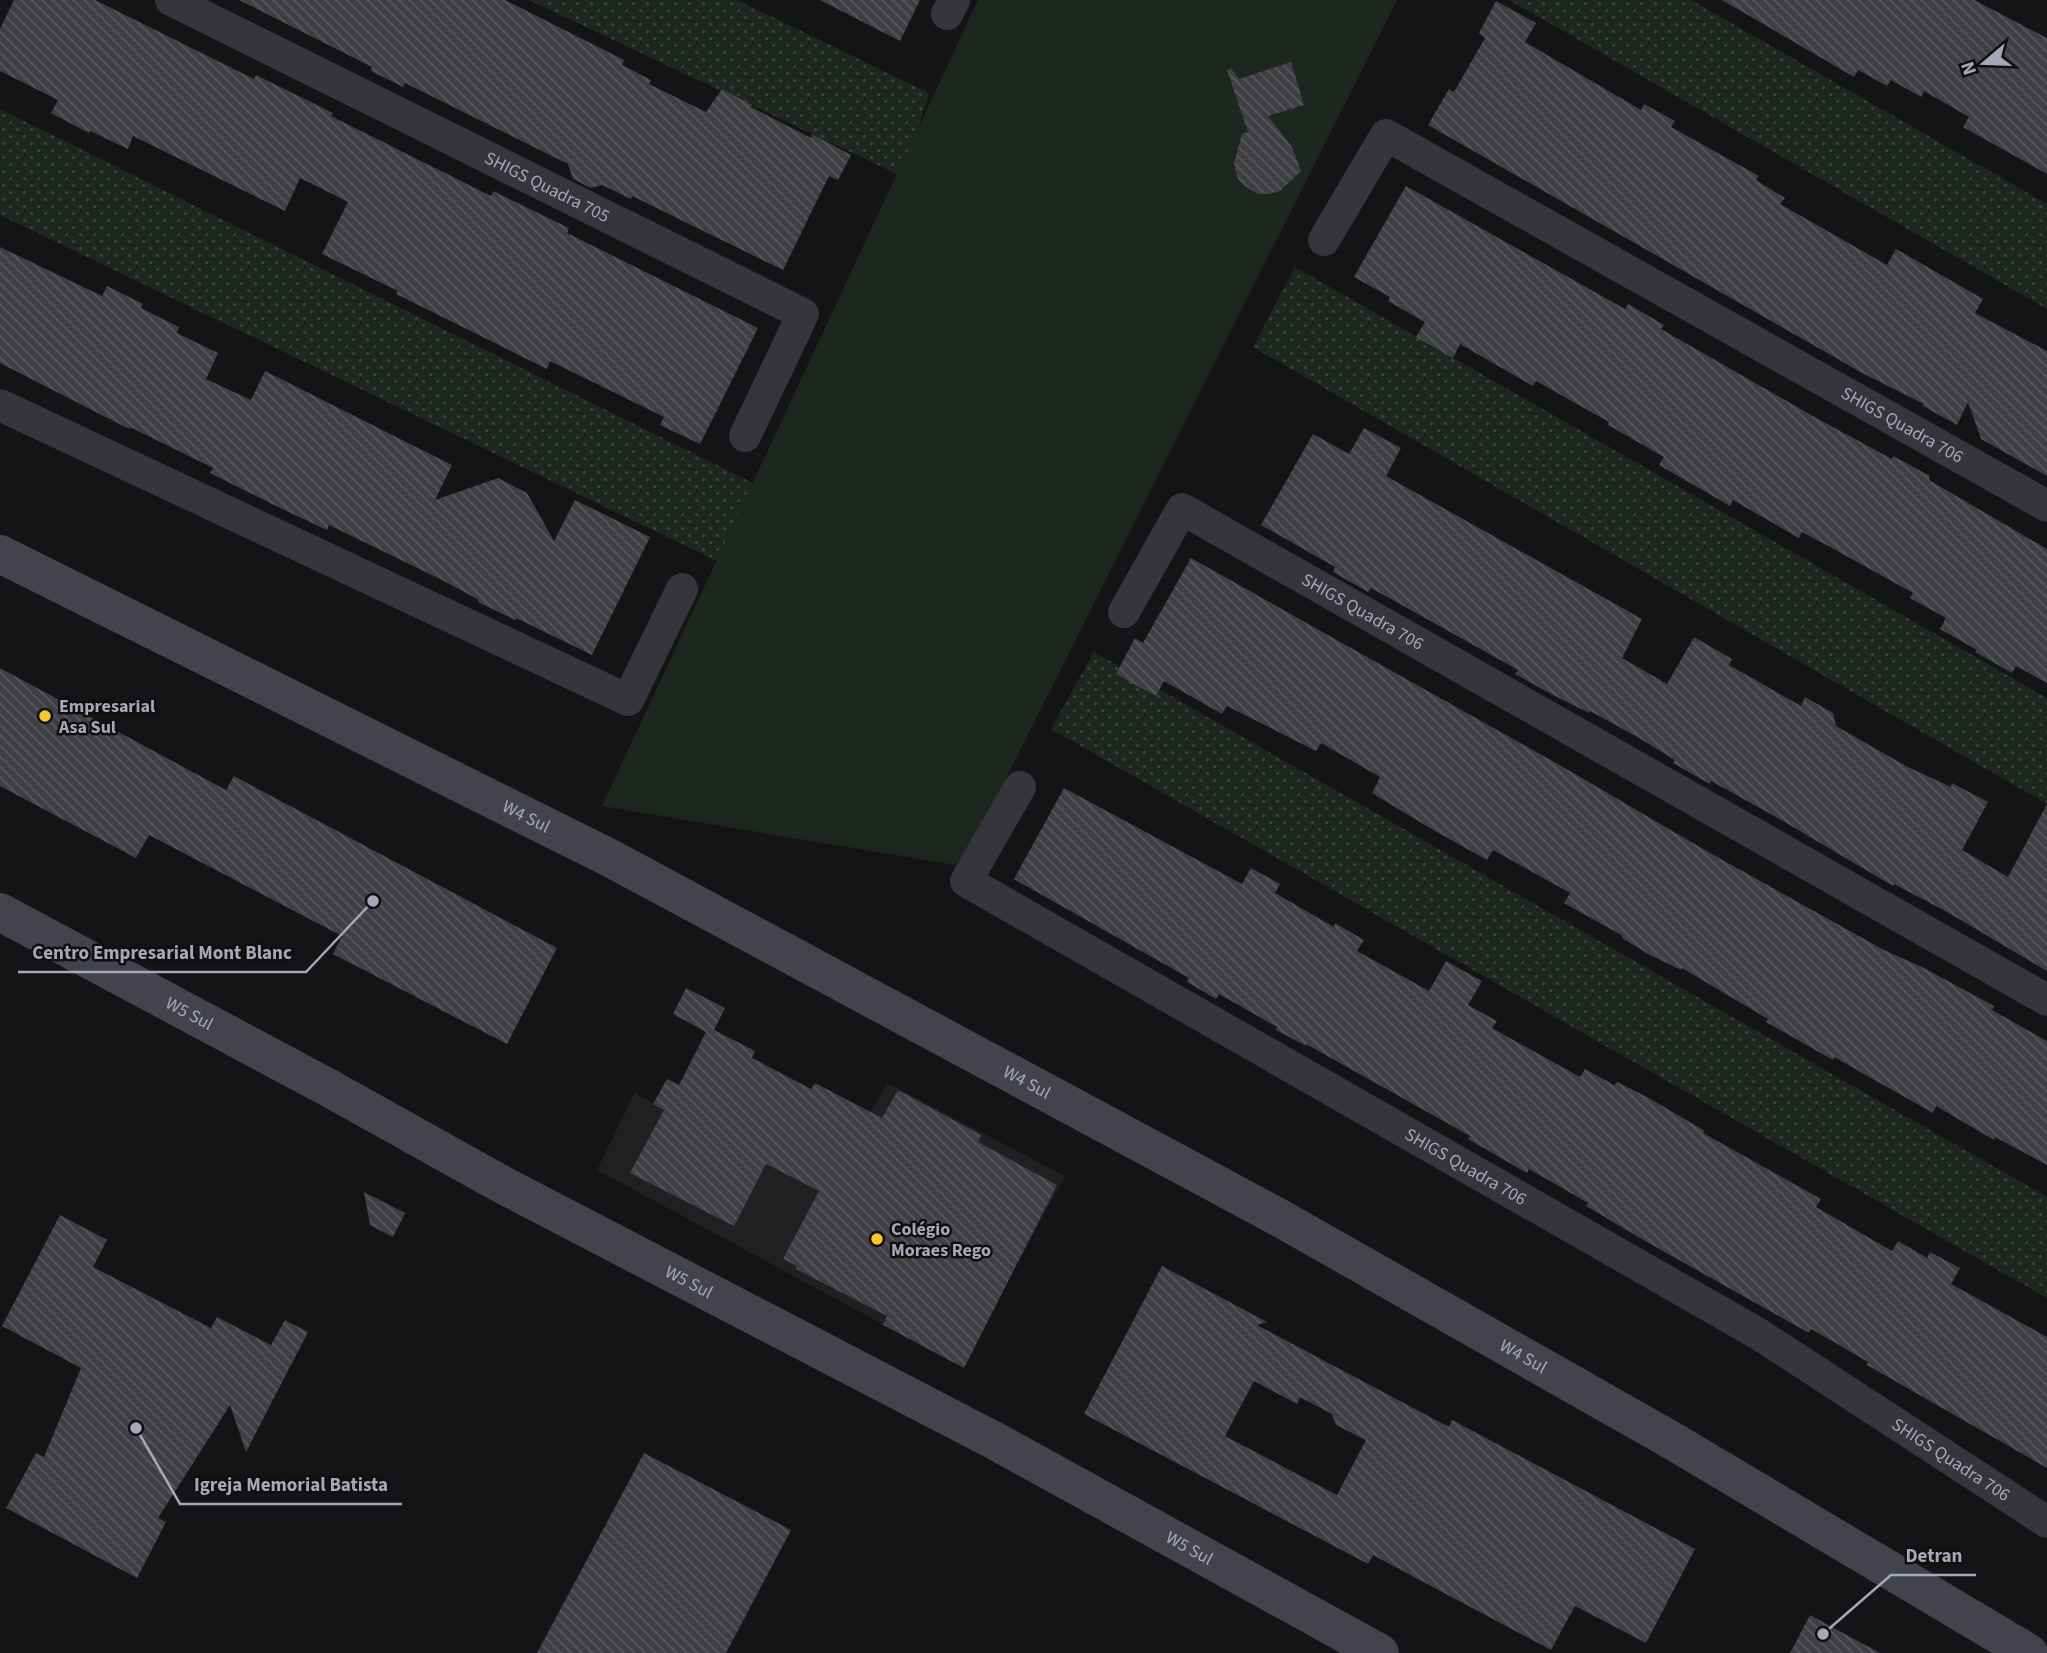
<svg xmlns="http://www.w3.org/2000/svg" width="2047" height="1653" viewBox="0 0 2047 1653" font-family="'Source Sans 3',sans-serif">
	<defs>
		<pattern id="grass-dots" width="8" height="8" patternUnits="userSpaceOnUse" patternTransform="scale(1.75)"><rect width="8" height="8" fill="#1e2620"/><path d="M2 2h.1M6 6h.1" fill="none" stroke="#3c433e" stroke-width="1.8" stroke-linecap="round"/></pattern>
		<pattern id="building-back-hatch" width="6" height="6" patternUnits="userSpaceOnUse" patternTransform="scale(1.75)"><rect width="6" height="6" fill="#3e3e43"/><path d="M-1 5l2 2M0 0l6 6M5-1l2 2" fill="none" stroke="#57575c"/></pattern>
	</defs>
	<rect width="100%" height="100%" fill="#141416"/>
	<path fill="#202023" d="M 887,1083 L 1065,1176 L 1006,1284 L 964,1368 L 597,1170 L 634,1093 L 825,1195 Z"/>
	<g fill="url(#grass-dots)">
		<path d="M 529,0 L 737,0 L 929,93 L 903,177 Z"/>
		<path d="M 1509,0 L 1691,0 L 2047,204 L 2047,309 Z"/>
		<path d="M 0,109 L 753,483 L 717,561 L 0,215 Z"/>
		<path d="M 1295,267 L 2047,698 L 2047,804 L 1253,347 Z"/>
		<path d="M 1094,652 L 2047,1197 L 2047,1298 L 1051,729 Z"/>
	</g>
	<path fill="#1e2620" d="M 978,0 L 1397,0 L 962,866 L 602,806 Z"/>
	<g fill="url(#building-back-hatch)" fill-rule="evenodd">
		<path d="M 14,0 L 95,0 L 254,79 L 256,75 L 333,113 L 331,116 L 491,196 L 493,191 L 569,228 L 567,233 L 758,328 L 700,444 L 660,425 L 664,417 L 550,361 L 547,369 L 396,294 L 398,291 L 322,254 L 348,202 L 300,178 L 285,211 L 133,136 L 128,149 L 90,131 L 89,133 L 51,113 L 58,100 L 0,71 L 0,29 Z"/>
		<path d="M 239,0 L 505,0 L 624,60 L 622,65 L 651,80 L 649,84 L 706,112 L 722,89 L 752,105 L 751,107 L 811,138 L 812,134 L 851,155 L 838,180 L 829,176 L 783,270 L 632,196 L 631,199 L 602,185 L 591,188 L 573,179 L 568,164 L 405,83 L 403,87 L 371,71 L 372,67 Z"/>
		<path d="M 820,0 L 920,0 L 900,41 Z"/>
		<path d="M 1722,0 L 1974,0 L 2047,38 L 2047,174 L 1963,127 L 1969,117 L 1924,91 L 1921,97 L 1891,80 L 1887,86 L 1858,70 L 1854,77 Z"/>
		<path d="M 1496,1 L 1536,23 L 1525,42 L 1641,110 L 1644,104 L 1675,121 L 1671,127 L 1759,176 L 1756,180 L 1785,198 L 1780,204 L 1887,265 L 1896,249 L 1983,299 L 1975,313 L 2047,351 L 2047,476 L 1981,439 L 1968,402 L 1957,425 L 1923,406 L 1924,404 L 1864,374 L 1428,125 L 1449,89 L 1454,92 L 1485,38 L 1479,33 Z"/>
		<path d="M 1291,62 L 1304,105 L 1268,116 L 1292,147 L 1301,171 L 1280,191 L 1269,194 L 1258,194 L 1245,186 L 1238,179 L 1235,169 L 1234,163 L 1242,134 L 1248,132 L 1227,70 L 1231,68 L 1239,79 Z"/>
		<path d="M 1406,186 L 1625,309 L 1628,304 L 1664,325 L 1661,329 L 1818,419 L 1892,459 L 1893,456 L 1930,476 L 1929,480 L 2047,549 L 2047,683 L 2016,666 L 2012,673 L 1975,652 L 1977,650 L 1940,629 L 1946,618 L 1910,598 L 1913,593 L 1832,548 L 1802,532 L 1799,538 L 1733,500 L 1730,506 L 1659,465 L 1664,457 L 1608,425 L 1609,422 L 1536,381 L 1533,386 L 1460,344 L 1453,358 L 1416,337 L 1425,322 L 1388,301 L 1390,297 L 1354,277 Z"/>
		<path d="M 0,247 L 102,296 L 107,286 L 143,304 L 141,308 L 179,327 L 177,333 L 218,353 L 206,379 L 251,400 L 265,371 L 452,465 L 435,500 L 498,478 L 527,493 L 554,541 L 575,500 L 650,537 L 592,655 L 516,618 L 515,620 L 478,602 L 479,600 L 442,580 L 329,525 L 327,530 L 278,507 L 210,473 L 213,468 L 130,427 L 129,429 L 0,363 Z"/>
		<path d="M 1364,428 L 1401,448 L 1386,476 L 1642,619 L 1622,658 L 1667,684 L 1694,637 L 1732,659 L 1729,665 L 1801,706 L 1805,697 L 1833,713 L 1836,726 L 1906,766 L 1951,787 L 1952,783 L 1988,802 L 1962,850 L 2008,877 L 2047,804 L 2047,971 L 1947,912 L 1894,884 L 1893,886 L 1783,821 L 1711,781 L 1710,784 L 1673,763 L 1675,760 L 1639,738 L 1590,711 L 1589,713 L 1551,694 L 1515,674 L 1518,670 L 1409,609 L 1371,588 L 1368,592 L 1333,572 L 1335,567 L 1261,525 L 1313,434 L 1349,454 Z"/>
		<path d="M 1191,558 L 1563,767 L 1710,853 L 1884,950 L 1924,968 L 1994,1006 L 1992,1010 L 2047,1041 L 2047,1165 L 1995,1137 L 1994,1140 L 1936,1106 L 1933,1113 L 1834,1057 L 1833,1060 L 1766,1022 L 1768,1019 L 1682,968 L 1681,970 L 1650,955 L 1622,938 L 1623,936 L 1564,903 L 1570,893 L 1493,850 L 1487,860 L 1428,827 L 1372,793 L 1380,777 L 1321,743 L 1316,751 L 1227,706 L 1222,714 L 1164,681 L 1156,696 L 1116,674 L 1135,638 L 1143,643 Z"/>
		<path d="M 0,668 L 226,790 L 234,776 L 557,948 L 507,1044 L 333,954 L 342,936 L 149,835 L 136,858 L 0,786 Z"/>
		<path d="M 1064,788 L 1242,884 L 1251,868 L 1280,884 L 1275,893 L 1334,927 L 1335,923 L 1364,940 L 1357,951 L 1429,991 L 1446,961 L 1482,981 L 1468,1005 L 1497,1021 L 1492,1028 L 1580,1077 L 1585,1069 L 1614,1085 L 1617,1082 L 1647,1097 L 1705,1131 L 1703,1133 L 1821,1199 L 1816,1207 L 1892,1251 L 1898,1241 L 1927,1258 L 1930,1252 L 1960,1268 L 1951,1284 L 2047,1337 L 2047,1468 L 1867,1365 L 1868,1362 L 1839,1345 L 1811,1329 L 1809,1333 L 1647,1242 L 1586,1206 L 1588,1203 L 1529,1169 L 1527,1173 L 1468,1139 L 1470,1136 L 1306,1044 L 1306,1046 L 1276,1030 L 1277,1027 L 1219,994 L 1216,999 L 1187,982 L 1189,978 L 1014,879 Z"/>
		<path d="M 686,988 L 725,1008 L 714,1030 L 755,1051 L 752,1058 L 811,1089 L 815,1083 L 882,1118 L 898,1090 L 981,1135 L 978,1142 L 1057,1185 L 964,1368 L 883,1325 L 887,1316 L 796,1269 L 797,1266 L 783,1259 L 819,1191 L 766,1164 L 734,1226 L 630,1173 L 664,1110 L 653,1104 L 667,1079 L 679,1085 L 706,1032 L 673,1014 Z"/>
		<path d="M 364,1192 L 405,1213 L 393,1237 L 370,1225 Z"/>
		<path d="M 60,1215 L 107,1240 L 93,1267 L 211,1328 L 217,1317 L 271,1345 L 285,1320 L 308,1332 L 246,1452 L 230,1405 L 158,1518 L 166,1522 L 137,1578 L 6,1508 L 36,1453 L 44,1457 L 81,1368 L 2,1326 Z"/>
		<path d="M 1162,1266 L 1267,1322 L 1257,1325 L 1449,1427 L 1452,1420 L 1695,1549 L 1646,1643 L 1575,1606 L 1551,1650 L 1373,1555 L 1368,1564 L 1084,1414 ZM 1254,1381 L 1297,1404 L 1300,1397 L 1332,1414 L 1336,1425 L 1366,1440 L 1337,1495 L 1225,1436 Z"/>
		<path d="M 644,1453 L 791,1530 L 726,1653 L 537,1653 Z"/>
		<path d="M 1810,1615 L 1880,1653 L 1790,1653 Z"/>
	</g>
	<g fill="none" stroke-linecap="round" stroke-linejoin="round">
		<g stroke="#35353b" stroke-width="32">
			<path id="s1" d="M 171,0 L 803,314 L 745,436"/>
			<path d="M 947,14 L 954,0"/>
			<path id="s2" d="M 1324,240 L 1386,135 L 2047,506"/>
			<path d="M 0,405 L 628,700 L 682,589"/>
			<path id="s3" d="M 1124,612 L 1182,509 L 2047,1000"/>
			<path id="s4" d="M 1020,787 L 966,881 L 1757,1333 L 2047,1522"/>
		</g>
		<g stroke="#43444b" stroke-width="38">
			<path id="s5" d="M 0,554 L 610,858 L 1278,1217 L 1671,1440 L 2029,1653"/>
			<path id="s6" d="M 0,912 L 329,1088 L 501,1184 L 997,1442 L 1380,1653"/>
		</g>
	</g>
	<g fill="#f8c82a" stroke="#0f0f11" stroke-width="2.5">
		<circle cx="45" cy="716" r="7"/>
		<circle cx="877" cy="1239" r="7"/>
	</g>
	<g text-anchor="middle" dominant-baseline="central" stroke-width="5" stroke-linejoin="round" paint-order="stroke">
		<g font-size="18" fill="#a5a8b6" stroke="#0f0f11">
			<text stroke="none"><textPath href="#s1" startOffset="420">SHIGS Quadra 705</textPath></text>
			<text stroke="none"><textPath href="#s2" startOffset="714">SHIGS Quadra 706</textPath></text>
			<text stroke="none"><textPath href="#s3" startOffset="326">SHIGS Quadra 706</textPath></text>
			<text stroke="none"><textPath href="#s5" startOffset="588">W4 Sul</textPath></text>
			<text stroke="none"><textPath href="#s6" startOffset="215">W5 Sul</textPath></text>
			<text stroke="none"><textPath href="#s5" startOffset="1155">W4 Sul</textPath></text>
			<text stroke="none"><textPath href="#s4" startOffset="684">SHIGS Quadra 706</textPath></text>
			<text stroke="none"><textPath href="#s6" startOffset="782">W5 Sul</textPath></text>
			<text stroke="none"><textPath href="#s5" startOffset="1722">W4 Sul</textPath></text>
			<text stroke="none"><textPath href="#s4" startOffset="1251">SHIGS Quadra 706</textPath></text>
			<text stroke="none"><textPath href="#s6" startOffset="1349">W5 Sul</textPath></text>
		</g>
		<g font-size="18" font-weight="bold" fill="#a5a8b6" stroke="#0f0f11" text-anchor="start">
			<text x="59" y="706">Empresarial<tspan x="59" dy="21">Asa Sul</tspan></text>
			<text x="891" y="1229">Colégio<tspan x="891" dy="21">Moraes Rego</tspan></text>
		</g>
	</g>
	<path fill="none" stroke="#a5a8b6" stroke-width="2.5" d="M373 901L306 972H18M136 1428L180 1504H402M1823 1634L1891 1575H1976"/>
	<g fill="#a5a8b6" stroke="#0f0f11" stroke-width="2.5">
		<circle cx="373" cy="901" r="7"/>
		<circle cx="136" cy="1428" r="7"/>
		<circle cx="1823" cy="1634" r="7"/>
	</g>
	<g font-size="19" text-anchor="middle" font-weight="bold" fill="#a5a8b6" stroke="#0f0f11" stroke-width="5" stroke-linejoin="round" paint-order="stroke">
		<text x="162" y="959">Centro Empresarial Mont Blanc</text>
		<text x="291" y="1491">Igreja Memorial Batista</text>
		<text x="1934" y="1562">Detran</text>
	</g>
	<g transform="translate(1984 63) rotate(251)" stroke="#0f0f11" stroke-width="5" paint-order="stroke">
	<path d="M0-5L12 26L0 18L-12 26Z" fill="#a5a8b6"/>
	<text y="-10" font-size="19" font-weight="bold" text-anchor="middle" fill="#a5a8b6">N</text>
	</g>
</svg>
